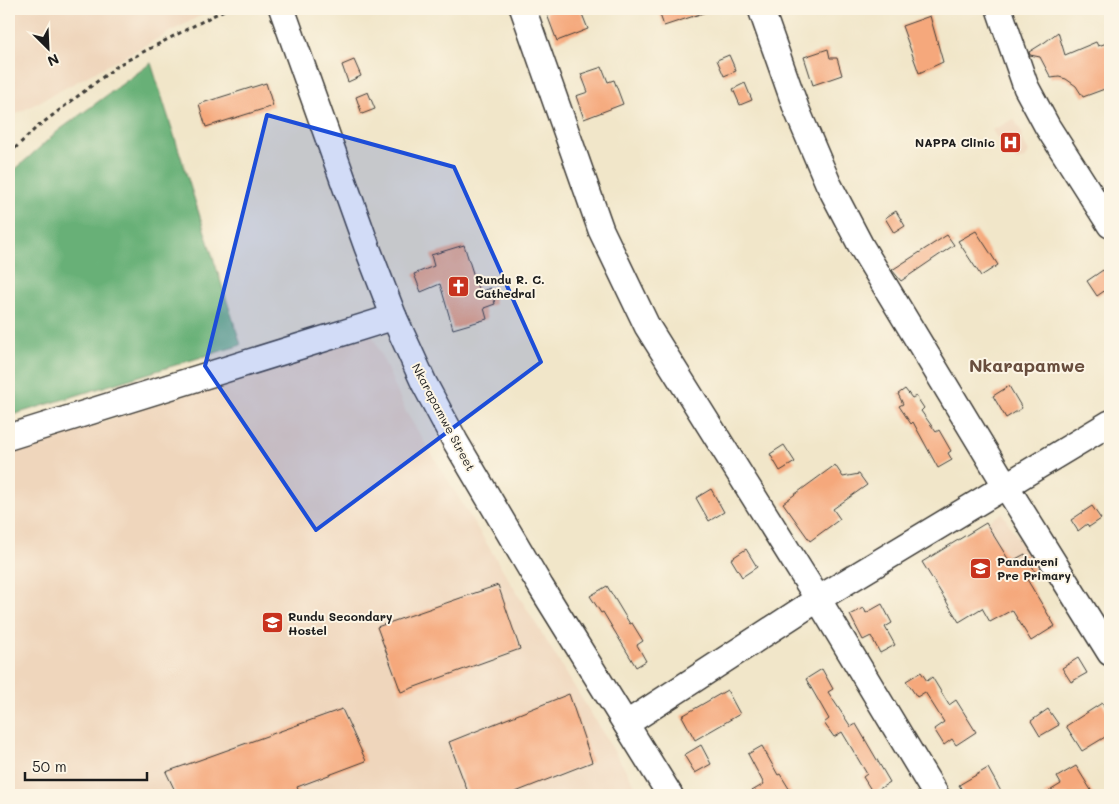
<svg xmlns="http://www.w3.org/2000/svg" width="1119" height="804" viewBox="0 0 1119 804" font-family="Mali,sans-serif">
	<rect width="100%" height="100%" fill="#fcf5e5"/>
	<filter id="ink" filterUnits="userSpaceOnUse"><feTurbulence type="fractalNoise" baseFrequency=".02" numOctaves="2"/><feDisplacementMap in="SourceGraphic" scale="10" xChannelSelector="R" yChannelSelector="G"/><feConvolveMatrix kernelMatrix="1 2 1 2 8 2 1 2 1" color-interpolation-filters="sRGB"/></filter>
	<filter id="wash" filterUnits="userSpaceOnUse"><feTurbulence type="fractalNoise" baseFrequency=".0096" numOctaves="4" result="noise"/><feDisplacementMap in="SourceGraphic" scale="20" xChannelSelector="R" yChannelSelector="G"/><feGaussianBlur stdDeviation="1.12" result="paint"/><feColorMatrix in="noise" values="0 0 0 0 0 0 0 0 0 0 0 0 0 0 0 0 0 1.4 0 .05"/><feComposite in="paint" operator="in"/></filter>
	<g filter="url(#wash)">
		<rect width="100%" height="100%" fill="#f1e6c9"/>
		<g fill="#efd6bc">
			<path d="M 9,9 L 213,9 L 9,118 Z"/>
			<path d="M 1014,119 L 1022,133 L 1021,138 L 1029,152 L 1025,159 L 1016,161 L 1007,146 L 1002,146 L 992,130 Z"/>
			<path d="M 372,334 L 406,412 L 641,795 L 9,795 L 9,452 Z"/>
			<path d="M 1002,513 L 1040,573 L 959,623 L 922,562 Z"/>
		</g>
		<path fill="#68b077" stroke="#42664a" d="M 151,63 L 241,345 L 9,416 L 9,175 L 58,131 Z"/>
		<g id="blocks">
			<g fill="#f5a87b">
				<path d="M 554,9 L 580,9 L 588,29 L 557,41 L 546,12 Z"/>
				<path d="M 658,9 L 709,9 L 709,11 L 664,26 Z"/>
				<path d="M 930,16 L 943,62 L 919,73 L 902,26 Z"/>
				<path d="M 1058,32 L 1065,55 L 1096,42 L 1098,46 L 1110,42 L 1110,87 L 1083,97 L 1076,86 L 1066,79 L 1059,77 L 1051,78 L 1040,57 L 1030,55 L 1029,52 L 1045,42 Z"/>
				<path d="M 828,49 L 830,58 L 837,58 L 842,75 L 813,85 L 804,57 Z"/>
				<path d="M 729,55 L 736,71 L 724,76 L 717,60 Z"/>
				<path d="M 354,60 L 361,76 L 348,82 L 342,65 Z"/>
				<path d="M 602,67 L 608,82 L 614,80 L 623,104 L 584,119 L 576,96 L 588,92 L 581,74 Z"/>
				<path d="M 266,83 L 273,106 L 206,127 L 199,104 Z"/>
				<path d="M 745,83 L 752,100 L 740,105 L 733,89 Z"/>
				<path d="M 368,92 L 375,109 L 362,114 L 356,97 Z"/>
				<path d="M 896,211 L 905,226 L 894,233 L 885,218 Z"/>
				<path d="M 976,231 L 998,265 L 981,276 L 958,241 Z"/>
				<path d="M 947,235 L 954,245 L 901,281 L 892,270 Z"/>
				<path d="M 464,245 L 479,292 L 491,288 L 495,304 L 484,308 L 487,319 L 453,329 L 440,284 L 421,292 L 414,274 L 434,266 L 431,255 Z"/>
				<path d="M 1103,270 L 1110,280 L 1110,287 L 1097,296 L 1087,281 Z"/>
				<path d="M 1009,386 L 1022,408 L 1006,418 L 993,396 Z"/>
				<path d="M 905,389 L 912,398 L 916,396 L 924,408 L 921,411 L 936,432 L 939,430 L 951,451 L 948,453 L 952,460 L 938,468 L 913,422 L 911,424 L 899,406 L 903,404 L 898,394 Z"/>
				<path d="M 784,445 L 795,462 L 780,471 L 770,454 Z"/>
				<path d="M 835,465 L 843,477 L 859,474 L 867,485 L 833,509 L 840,519 L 810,541 L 783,503 Z"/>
				<path d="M 711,489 L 724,512 L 709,521 L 696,498 Z"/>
				<path d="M 1092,506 L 1101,519 L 1089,527 L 1087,524 L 1078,531 L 1071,520 Z"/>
				<path d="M 986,523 L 1010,562 L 1025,554 L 1035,571 L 1025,576 L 1055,626 L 1031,641 L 1012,610 L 990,622 L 982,608 L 959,622 L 922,562 Z"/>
				<path d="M 746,549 L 757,567 L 742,577 L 731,559 Z"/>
				<path d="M 498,585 L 520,649 L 401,692 L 377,627 Z"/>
				<path d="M 607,586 L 630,624 L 632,623 L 643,641 L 637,645 L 646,661 L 636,667 L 603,612 L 601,613 L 590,596 Z"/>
				<path d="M 882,604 L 892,623 L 885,627 L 895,645 L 880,653 L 871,636 L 863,640 L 850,615 L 864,608 L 866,613 Z"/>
				<path d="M 1078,658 L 1087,673 L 1071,682 L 1062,668 Z"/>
				<path d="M 822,669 L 833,689 L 828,692 L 851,727 L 856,724 L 890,782 L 873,793 L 863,777 L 867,774 L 842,732 L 834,737 L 824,723 L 829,719 L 806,679 Z"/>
				<path d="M 921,672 L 927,681 L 932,677 L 949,705 L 956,700 L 976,732 L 956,745 L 952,739 L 944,745 L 934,729 L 944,722 L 925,692 L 917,697 L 906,681 Z"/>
				<path d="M 727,690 L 740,714 L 695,740 L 682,716 Z"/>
				<path d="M 569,694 L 592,762 L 508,795 L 469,795 L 449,742 Z"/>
				<path d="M 1102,703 L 1106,710 L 1110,706 L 1110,734 L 1082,751 L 1066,726 Z"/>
				<path d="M 342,709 L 366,761 L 297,787 L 300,795 L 177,795 L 166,772 Z"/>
				<path d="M 1048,709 L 1059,725 L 1040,736 L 1031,721 Z"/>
				<path d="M 701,745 L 711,764 L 695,773 L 684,755 Z"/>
				<path d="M 762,746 L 778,775 L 780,774 L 793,795 L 745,795 L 764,784 L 748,754 Z"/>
				<path d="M 1076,766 L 1094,795 L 1043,795 L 1061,784 L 1057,777 Z"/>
				<path d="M 988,768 L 1003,795 L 965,795 L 959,785 Z"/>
			</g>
		</g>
	</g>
	<g filter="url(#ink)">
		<use href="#blocks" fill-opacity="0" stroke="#3c3a36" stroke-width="1"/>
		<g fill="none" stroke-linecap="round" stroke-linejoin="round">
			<defs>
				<g id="minor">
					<path d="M 282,9 L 367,247 L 394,317 L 424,383 L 455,441 L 541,587 L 670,795"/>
					<path d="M 523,9 L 601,230 L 647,326 L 818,599 L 936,795"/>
					<path d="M 761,9 L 796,108 L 828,183 L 861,246 L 1006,486 L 1110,653"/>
					<path d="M 999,9 L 1026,87 L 1047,126 L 1110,225"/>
					<path d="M 9,437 L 394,317"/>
					<path d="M 626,724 L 818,599 L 1110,423"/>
				</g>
			</defs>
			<use href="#minor" stroke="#3c3a36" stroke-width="28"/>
			<path stroke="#3c3a36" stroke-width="3" stroke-dasharray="4 4" stroke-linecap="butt" d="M 9,154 L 36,128 L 120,64 L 226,9"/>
			<use href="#minor" stroke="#fff" stroke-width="25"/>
		</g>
	</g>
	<path fill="#1d4ed8" fill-opacity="0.2" stroke="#1d4ed8" stroke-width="4" stroke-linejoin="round" d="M 267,115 L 454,167 L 541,362 L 316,530 L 205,366 Z"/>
	<defs>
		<symbol id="hospital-square" viewBox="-11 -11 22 22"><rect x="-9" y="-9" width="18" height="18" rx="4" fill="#c8321e" stroke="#fcf5e5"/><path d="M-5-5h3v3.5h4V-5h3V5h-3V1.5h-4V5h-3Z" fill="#fff"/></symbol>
		<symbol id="church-square" viewBox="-11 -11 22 22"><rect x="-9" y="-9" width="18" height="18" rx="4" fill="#c8321e" stroke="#fcf5e5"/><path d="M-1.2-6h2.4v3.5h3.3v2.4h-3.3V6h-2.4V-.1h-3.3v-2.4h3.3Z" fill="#fff"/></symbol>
		<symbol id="school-square" viewBox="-11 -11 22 22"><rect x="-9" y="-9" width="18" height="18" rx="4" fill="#c8321e" stroke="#fcf5e5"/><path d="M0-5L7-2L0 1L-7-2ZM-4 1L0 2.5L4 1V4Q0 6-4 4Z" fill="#fff"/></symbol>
	</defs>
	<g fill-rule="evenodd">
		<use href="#hospital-square" x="998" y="130" width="25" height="25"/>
		<use href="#church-square" x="446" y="274" width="25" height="25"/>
		<use href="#school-square" x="968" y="556" width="25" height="25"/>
		<use href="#school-square" x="260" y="610" width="25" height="25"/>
	</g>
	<g text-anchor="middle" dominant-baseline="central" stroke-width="4" stroke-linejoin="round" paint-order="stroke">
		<g font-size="12" font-weight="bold" fill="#1c1c1c" stroke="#fcf5e5" text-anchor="start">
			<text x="995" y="142" text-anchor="end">NAPPA Clinic</text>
			<text x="475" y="279">Rundu R. C.<tspan x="475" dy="14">Cathedral</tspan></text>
			<text x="997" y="561">Pandureni<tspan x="997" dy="14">Pre Primary</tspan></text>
			<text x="288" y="616">Rundu Secondary<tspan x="288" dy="14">Hostel</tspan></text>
		</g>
		<g font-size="12" fill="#1c1c1c" stroke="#fcf5e5">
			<text transform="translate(444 417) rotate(62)">Nkarapamwe Street</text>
		</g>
		<g font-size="18" font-weight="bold" fill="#684d3d" stroke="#fcf5e5">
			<text x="1027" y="365">Nkarapamwe</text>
		</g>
	</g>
	<rect width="1119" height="804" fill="none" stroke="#fcf5e5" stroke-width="30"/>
	<g transform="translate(48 48) rotate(156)" stroke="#fcf5e5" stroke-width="4" paint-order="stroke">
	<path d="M0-4L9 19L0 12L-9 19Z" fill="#1c1c1c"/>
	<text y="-8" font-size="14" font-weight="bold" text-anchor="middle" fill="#1c1c1c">N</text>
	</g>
	<path d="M25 772v8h122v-8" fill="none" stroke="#1c1c1c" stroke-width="2.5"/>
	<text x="32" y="772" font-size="15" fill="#1c1c1c" stroke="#fcf5e5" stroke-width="4" paint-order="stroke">50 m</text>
</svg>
